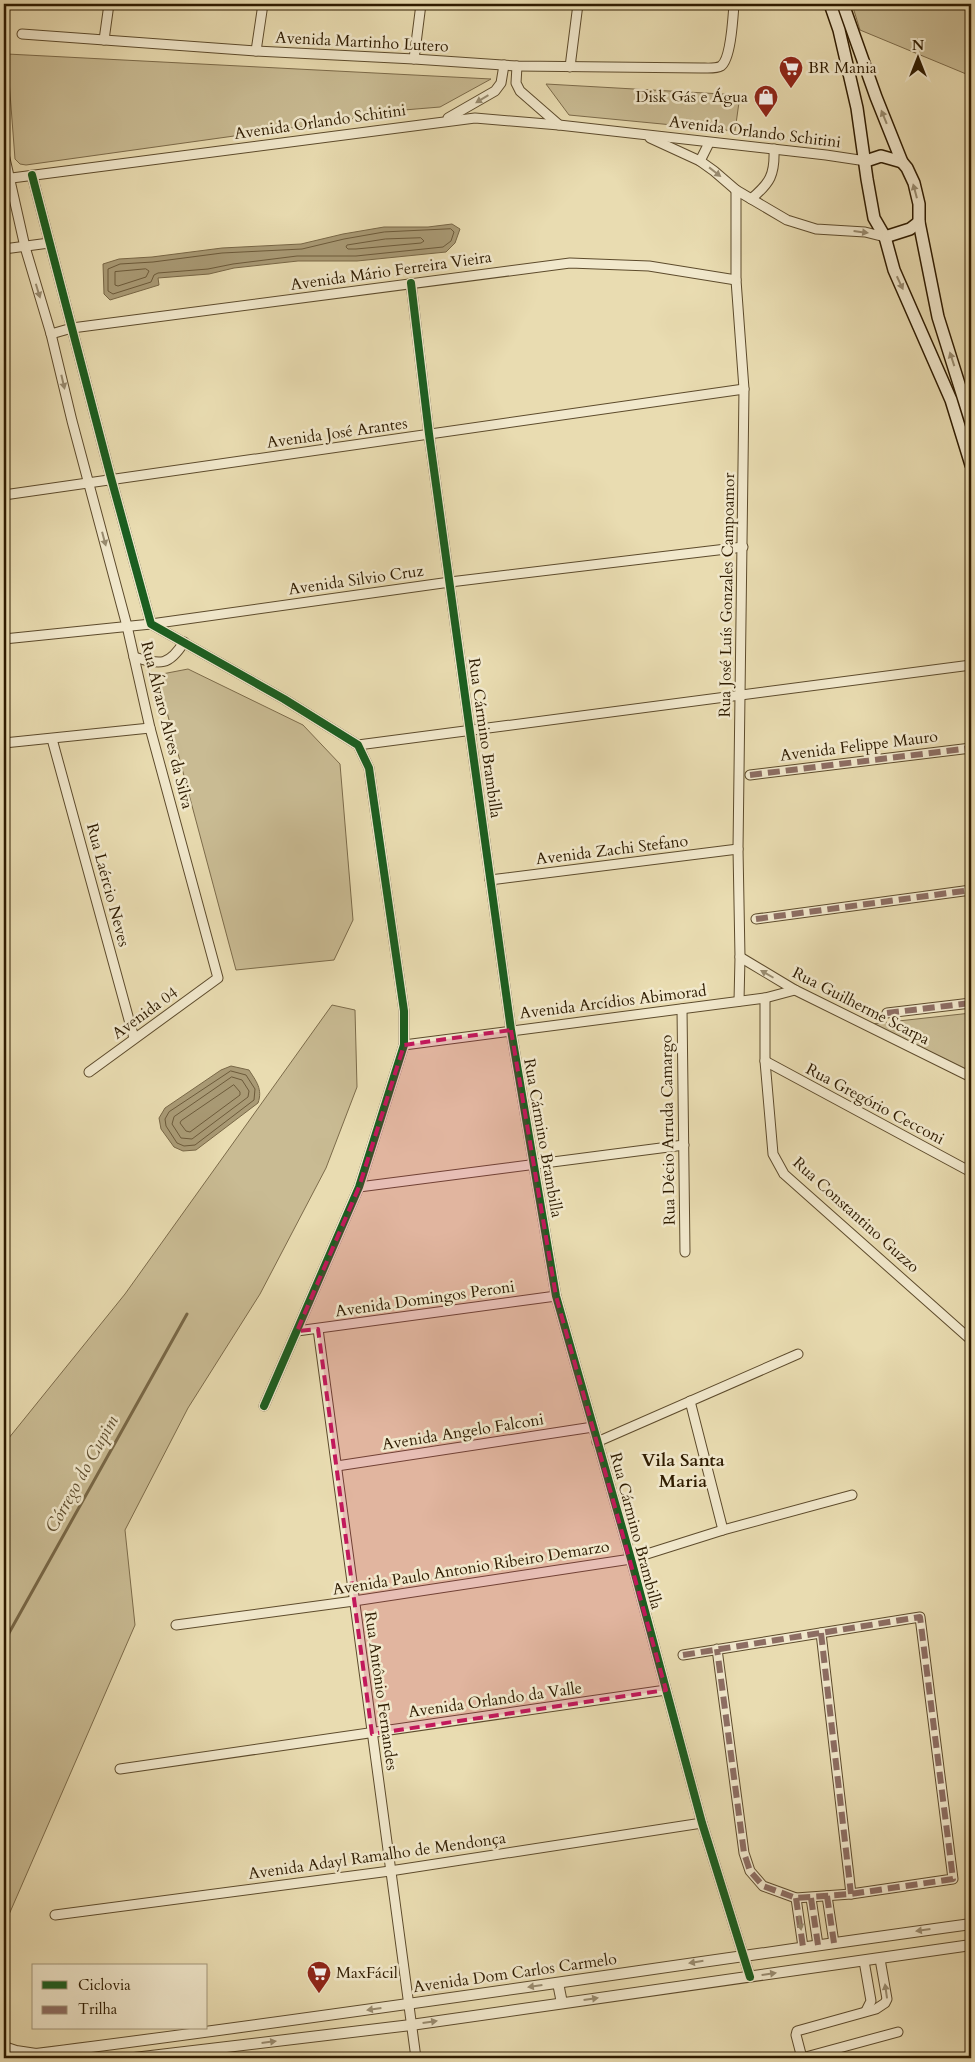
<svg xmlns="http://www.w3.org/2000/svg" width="975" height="2062" viewBox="0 0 975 2062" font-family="Cardo,serif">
	<rect width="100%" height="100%" fill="#e9dcb1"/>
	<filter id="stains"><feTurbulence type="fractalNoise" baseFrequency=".004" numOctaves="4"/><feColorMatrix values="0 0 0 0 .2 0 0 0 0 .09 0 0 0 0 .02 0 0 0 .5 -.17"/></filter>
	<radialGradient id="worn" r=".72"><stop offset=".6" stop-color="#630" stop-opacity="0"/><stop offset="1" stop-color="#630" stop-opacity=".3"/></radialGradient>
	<g fill="#c9bb93" stroke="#7c6b4a">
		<path d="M 852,4 L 971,4 L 971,76 L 860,30 Z"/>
		<path d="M 7,54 L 491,79 L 440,107 L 368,113 L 349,120 L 26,165 L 20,164 L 15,159 Z"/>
		<path d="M 546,84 L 740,95 L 735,131 L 569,115 Z"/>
		<path d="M 188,669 L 303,725 L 340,764 L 353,920 L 334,960 L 236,970 L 157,675 Z"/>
		<path d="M 332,1005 L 355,1010 L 357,1087 L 326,1168 L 260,1294 L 188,1408 L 125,1530 L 135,1625 L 4,1926 L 4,1444 L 125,1294 Z"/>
		<path d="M 971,1013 L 971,1074 L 871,1024 Z"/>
	</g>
	<g fill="#a99a75" stroke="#786746">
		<path d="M 452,224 L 460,229 L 455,243 L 446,252 L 357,261 L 298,261 L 234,268 L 209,274 L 158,278 L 159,285 L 110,300 L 104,294 L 103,264 L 119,259 L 152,257 L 222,248 L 301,244 L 343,234 L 384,227 L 428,227 Z"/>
		<path d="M 231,1066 L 249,1070 C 256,1081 263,1089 258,1103 L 196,1150 L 183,1151 L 174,1147 L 161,1129 L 159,1118 L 165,1108 L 221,1070 Z"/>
	</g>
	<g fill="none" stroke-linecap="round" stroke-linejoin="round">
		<g stroke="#6c5a3a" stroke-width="1">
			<path d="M 451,229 L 454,232 L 451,241 L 443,247 L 356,256 L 297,256 L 233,264 L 208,269 L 158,273 L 154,275 L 151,282 L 113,294 L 108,291 L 108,269 L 120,264 L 153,262 L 222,253 L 302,249 L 344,239 L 384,232 Z"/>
			<path d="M 421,238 L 424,241 L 421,243 L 356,249 L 348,249 L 346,247 L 347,245 L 385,239 Z"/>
			<path d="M 146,269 L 149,271 L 146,277 L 118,286 L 115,285 L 115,272 Z"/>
			<path d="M 231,1071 L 246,1075 L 255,1089 L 254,1100 L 195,1145 L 184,1146 L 177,1143 L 166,1126 L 165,1119 L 169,1112 Z"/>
			<path d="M 232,1077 L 242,1080 L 249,1091 L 248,1097 L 192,1139 L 181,1138 L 172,1124 L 174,1117 Z"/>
			<path d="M 234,1085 L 240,1092 L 240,1095 L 190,1132 L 186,1131 L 180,1123 L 181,1121 Z"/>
		</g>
		<path stroke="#786746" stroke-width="3" d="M 4,1648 L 9,1633 L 187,1314"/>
		<defs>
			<g id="minor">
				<path d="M 22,34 L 256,51 L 414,59 L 517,66 L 701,68 C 707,68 716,69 721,66 C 731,59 733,17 734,4"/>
				<path d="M 104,40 L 109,4"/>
				<path d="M 256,51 L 263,4"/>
				<path d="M 414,59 L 421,4"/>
				<path d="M 517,66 L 516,83 L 520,91 L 559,125"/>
				<path d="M 570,67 L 578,4"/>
				<path d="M 448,118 L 495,91 L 501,83 L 504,65"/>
				<path d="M 650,138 L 700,161 L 714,171 L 736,190 L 787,220 L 816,229 L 865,232 L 885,237"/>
				<path d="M 4,154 L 25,247 L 51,334 L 72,421 L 127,626 L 150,728 L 218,978 L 89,1072"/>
				<path d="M 700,161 L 709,143"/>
				<path d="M 32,175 L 111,478 L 151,624 L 284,699 L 358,745 L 369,768 L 404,1011 L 404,1045 L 359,1187 L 264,1406"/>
				<path d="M 4,179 L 475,118 L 559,125 L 826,155 L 866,161"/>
				<path d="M 736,190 L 736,280 L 744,389 L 738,849 L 740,957 L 739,1001"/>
				<path d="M 751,199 C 770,183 775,175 774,149"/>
				<path d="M 4,249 L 49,243"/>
				<path d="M 411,283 L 429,434 L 511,1030 L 556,1296 L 631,1559 L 702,1823 L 750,1977"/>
				<path d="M 51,334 L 72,328 L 570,263 L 649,266 L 736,280"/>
				<path d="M 4,495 L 744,389"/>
				<path d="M 4,639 L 151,624 L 450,582 L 743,547"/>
				<path d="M 134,657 C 161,665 169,666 184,642"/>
				<path d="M 52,739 L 134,1038"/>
				<path d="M 4,743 L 150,728"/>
				<path d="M 358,745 L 971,665"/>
				<path d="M 750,775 L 971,748"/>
				<path d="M 490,880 L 738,849"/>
				<path d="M 756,919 L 971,890"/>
				<path d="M 740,957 L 795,990 L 971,1077"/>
				<path d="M 765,998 L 765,1061 L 773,1154 L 784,1174 L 971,1340"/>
				<path d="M 682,1009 L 685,1252"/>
				<path d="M 887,1013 L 971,1003"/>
				<path d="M 404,1045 L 765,998 L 795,990"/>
				<path d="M 765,1061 L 971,1172"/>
				<path d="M 359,1187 L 684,1145"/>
				<path d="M 318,1329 L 416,2058"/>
				<path d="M 297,1331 L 556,1296"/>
				<path d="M 690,1401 L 723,1530"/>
				<path d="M 597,1442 L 798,1354"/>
				<path d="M 337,1466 L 593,1427"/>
				<path d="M 176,1625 L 354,1601 L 631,1559 L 723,1530 L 852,1495"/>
				<path d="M 821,1633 L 851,1894"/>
				<path d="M 683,1655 L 920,1617 L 953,1879 L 851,1894 L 796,1898 L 763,1886 L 750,1871 L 744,1853 L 717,1649"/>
				<path d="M 120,1769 L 666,1690"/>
				<path d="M 827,1896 L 834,1943"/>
				<path d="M 796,1898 L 803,1947"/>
				<path d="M 811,1898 L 818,1945"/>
				<path d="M 55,1915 L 390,1871 L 702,1823"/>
				<path d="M 864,1961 L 871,2001 L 866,2011"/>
				<path d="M 802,2058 L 796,2035 L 797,2031 L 876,2009 L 885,2003 L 887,1999 L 880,1959"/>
				<path d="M 802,2058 L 898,2032"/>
			</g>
			<g id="tertiary">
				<path d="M 558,1983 L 562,2003"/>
				<path d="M 4,2047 L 16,2051 L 36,2054 C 348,2015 659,1967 971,1924"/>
				<path d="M 134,2058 L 411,2025 L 971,1945"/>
			</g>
			<g id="secondary">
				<path d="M 830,4 L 839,30 L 857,108 L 867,179 L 874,218 L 885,237 L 894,270 L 951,400 L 971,465"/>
				<path d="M 843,4 L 876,97 L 902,162 L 907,168 L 914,183 L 919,204 L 919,222 L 938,317 L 971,422"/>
				<path d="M 866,161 L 881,156 L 902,162"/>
				<path d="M 885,237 L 910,229 L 919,222"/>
			</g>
		</defs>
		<use href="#minor" stroke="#5d4b2c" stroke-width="11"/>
		<use href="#tertiary" stroke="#5d4b2c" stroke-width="12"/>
		<use href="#secondary" stroke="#2e1b00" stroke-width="14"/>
		<use href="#minor" stroke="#f1e8cc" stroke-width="9"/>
		<use href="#tertiary" stroke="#f1e8cc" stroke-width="10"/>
		<use href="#secondary" stroke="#f1e8cc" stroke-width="11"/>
		<g stroke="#8d6e63" stroke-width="6" stroke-dasharray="12 6" stroke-linecap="butt">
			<path d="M 750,775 L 971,748"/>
			<path d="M 756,919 L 971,890"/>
			<path d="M 887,1013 L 971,1003"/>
			<path d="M 821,1633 L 851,1894"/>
			<path d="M 683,1655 L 920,1617 L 953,1879 L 851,1894 L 796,1898 L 763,1886 L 750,1871 L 744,1853 L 717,1649"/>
			<path d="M 827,1896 L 834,1943"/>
			<path d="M 796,1898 L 803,1947"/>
			<path d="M 811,1898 L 818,1945"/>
		</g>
		<defs>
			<g id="cycleway">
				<path d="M 32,175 L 111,478 L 151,624 L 284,699 L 358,745 L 369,768 L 404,1011 L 404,1045 L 359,1187 L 264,1406"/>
				<path d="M 411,283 L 429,434 L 511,1030 L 556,1296 L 631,1559 L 702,1823 L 750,1977"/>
			</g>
		</defs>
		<use href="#cycleway" stroke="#f1e8cc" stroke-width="11"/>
		<use href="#cycleway" stroke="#1b5e20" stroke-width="8"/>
	</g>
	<defs><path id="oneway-solid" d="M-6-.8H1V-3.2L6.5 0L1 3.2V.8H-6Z" transform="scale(1.25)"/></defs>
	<g fill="#998c70">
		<use href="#oneway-solid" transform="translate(482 99) rotate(149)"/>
		<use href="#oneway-solid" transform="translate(884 117) rotate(-112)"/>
		<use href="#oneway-solid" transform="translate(715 172) rotate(38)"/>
		<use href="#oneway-solid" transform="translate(915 191) rotate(-105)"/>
		<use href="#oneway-solid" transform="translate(861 232) rotate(7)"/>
		<use href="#oneway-solid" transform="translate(900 283) rotate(65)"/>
		<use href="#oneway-solid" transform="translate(38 291) rotate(73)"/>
		<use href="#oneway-solid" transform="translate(952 359) rotate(-108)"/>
		<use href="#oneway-solid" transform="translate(63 382) rotate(77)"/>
		<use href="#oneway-solid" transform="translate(104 539) rotate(75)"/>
		<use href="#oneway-solid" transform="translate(767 974) rotate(-150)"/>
		<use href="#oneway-solid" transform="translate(800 1923) rotate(81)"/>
		<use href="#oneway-solid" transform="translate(923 1930) rotate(172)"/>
		<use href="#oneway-solid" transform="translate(696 1962) rotate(171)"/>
		<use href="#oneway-solid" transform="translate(769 1974) rotate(-8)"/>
		<use href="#oneway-solid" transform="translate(535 1986) rotate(172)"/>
		<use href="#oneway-solid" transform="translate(886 1991) rotate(-98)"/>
		<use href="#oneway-solid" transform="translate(591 1999) rotate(-8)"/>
		<use href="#oneway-solid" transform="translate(374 2009) rotate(172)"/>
		<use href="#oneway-solid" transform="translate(430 2022) rotate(-8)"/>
		<use href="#oneway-solid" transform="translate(269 2042) rotate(-7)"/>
	</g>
	<path fill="#c2185b" fill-opacity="0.2" stroke="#c2185b" stroke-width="4" stroke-dasharray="10 6" stroke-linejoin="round" d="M 511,1030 L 556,1296 L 666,1690 L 372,1734 L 318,1329 L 297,1331 L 359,1187 L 404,1045 Z"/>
	<defs>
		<symbol id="supermarket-pin" viewBox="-11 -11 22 30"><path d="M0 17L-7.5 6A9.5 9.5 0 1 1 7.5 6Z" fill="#8f2418" stroke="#f1e8cc"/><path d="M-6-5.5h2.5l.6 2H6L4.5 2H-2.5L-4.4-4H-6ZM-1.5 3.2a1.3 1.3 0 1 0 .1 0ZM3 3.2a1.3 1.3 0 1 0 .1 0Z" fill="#fff"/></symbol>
		<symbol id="shop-pin" viewBox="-11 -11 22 30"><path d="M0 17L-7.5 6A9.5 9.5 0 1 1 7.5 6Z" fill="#8f2418" stroke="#f1e8cc"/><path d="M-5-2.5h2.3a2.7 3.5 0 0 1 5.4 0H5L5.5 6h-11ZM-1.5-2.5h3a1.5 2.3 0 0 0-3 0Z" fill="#fff"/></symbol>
	</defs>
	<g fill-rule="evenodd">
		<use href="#supermarket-pin" x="777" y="54" width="28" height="38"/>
		<use href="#shop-pin" x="752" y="83" width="28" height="38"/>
		<use href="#supermarket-pin" x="305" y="1959" width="28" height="38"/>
	</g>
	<g text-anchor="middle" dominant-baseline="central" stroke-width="5" stroke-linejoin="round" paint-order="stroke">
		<g font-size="16" fill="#2e1b00" stroke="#f1e8cc">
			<text transform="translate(362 42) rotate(3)">Avenida Martinho Lutero</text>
			<text transform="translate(320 122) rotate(-8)">Avenida Orlando Schitini</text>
			<text transform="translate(755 132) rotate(7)">Avenida Orlando Schitini</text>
			<text transform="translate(391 271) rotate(-8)">Avenida Mário Ferreira Vieira</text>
			<text transform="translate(337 433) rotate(-8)">Avenida José Arantes</text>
			<text transform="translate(356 580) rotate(-8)">Avenida Silvio Cruz</text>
			<text transform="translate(727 595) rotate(-89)">Rua José Luís Gonzales Campoamor</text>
			<text transform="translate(167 725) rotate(76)">Rua Álvaro Alves da Silva</text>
			<text transform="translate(485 738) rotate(82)">Rua Cármino Brambilla</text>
			<text transform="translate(859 746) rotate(-7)">Avenida Felippe Mauro</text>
			<text transform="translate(612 850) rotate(-7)">Avenida Zachi Stefano</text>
			<text transform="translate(108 885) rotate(75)">Rua Laércio Neves</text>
			<text transform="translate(613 1002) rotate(-7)">Avenida Arcídios Abimorad</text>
			<text transform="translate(861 1006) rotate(27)">Rua Guilherme Scarpa</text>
			<text transform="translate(145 1013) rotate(-36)">Avenida 04</text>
			<text transform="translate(875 1104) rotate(28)">Rua Gregório Cecconi</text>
			<text transform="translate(668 1130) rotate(-91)">Rua Décio Arruda Camargo</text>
			<text transform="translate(543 1138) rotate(80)">Rua Cármino Brambilla</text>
			<text transform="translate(856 1215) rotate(42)">Rua Constantino Guzzo</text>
			<text transform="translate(425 1299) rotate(-8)">Avenida Domingos Peroni</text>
			<text transform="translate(463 1432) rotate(-9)">Avenida Angelo Falconi</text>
			<text transform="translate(636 1531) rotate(75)">Rua Cármino Brambilla</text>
			<text transform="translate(471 1568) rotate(-9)">Avenida Paulo Antonio Ribeiro Demarzo</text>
			<text transform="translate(381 1691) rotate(82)">Rua Antônio Fernandes</text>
			<text transform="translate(495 1700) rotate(-8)">Avenida Orlando da Valle</text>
			<text transform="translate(377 1856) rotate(-8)">Avenida Adayl Ramalho de Mendonça</text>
			<text transform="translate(515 1973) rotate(-8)">Avenida Dom Carlos Carmelo</text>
		</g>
		<g font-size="16" fill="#2e1b00" stroke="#f1e8cc" text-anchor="start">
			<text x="808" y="68">BR Mania</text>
			<text x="748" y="97" text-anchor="end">Disk Gás e Água</text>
			<text x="336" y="1973">MaxFácil</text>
		</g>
		<g font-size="18" font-weight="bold" fill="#2e1b00" stroke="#f1e8cc">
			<text x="683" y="1460">Vila Santa<tspan x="683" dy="21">Maria</tspan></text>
		</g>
		<g font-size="18" font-style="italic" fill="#5f4e2f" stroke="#f1e8cc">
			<text transform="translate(82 1474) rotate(-61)">Córrego do Cupim</text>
		</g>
	</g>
	<rect width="975" height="2062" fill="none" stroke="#e9dcb1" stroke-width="20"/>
	<rect x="5" y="5" width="965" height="2052" fill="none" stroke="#2e1b00" stroke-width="2.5"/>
	<rect x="10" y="10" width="955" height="2042" fill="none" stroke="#2e1b00"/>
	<rect x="32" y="1964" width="175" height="65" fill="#f1e8cc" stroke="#a3967a"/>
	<rect x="42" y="1981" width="25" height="8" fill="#1b5e20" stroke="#a3967a"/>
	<text x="78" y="1990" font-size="15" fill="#2e1b00">Ciclovia</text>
	<rect x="42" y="2006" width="25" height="8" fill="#8d6e63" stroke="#a3967a"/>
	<text x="78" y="2014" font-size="15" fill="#2e1b00">Trilha</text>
	<g transform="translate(918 58)" stroke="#f1e8cc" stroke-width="4" paint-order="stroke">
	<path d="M0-4L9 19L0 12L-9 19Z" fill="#2e1b00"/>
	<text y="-8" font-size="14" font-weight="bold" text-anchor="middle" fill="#2e1b00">N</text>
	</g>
	<rect width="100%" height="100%" filter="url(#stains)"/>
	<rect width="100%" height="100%" fill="url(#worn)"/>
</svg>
